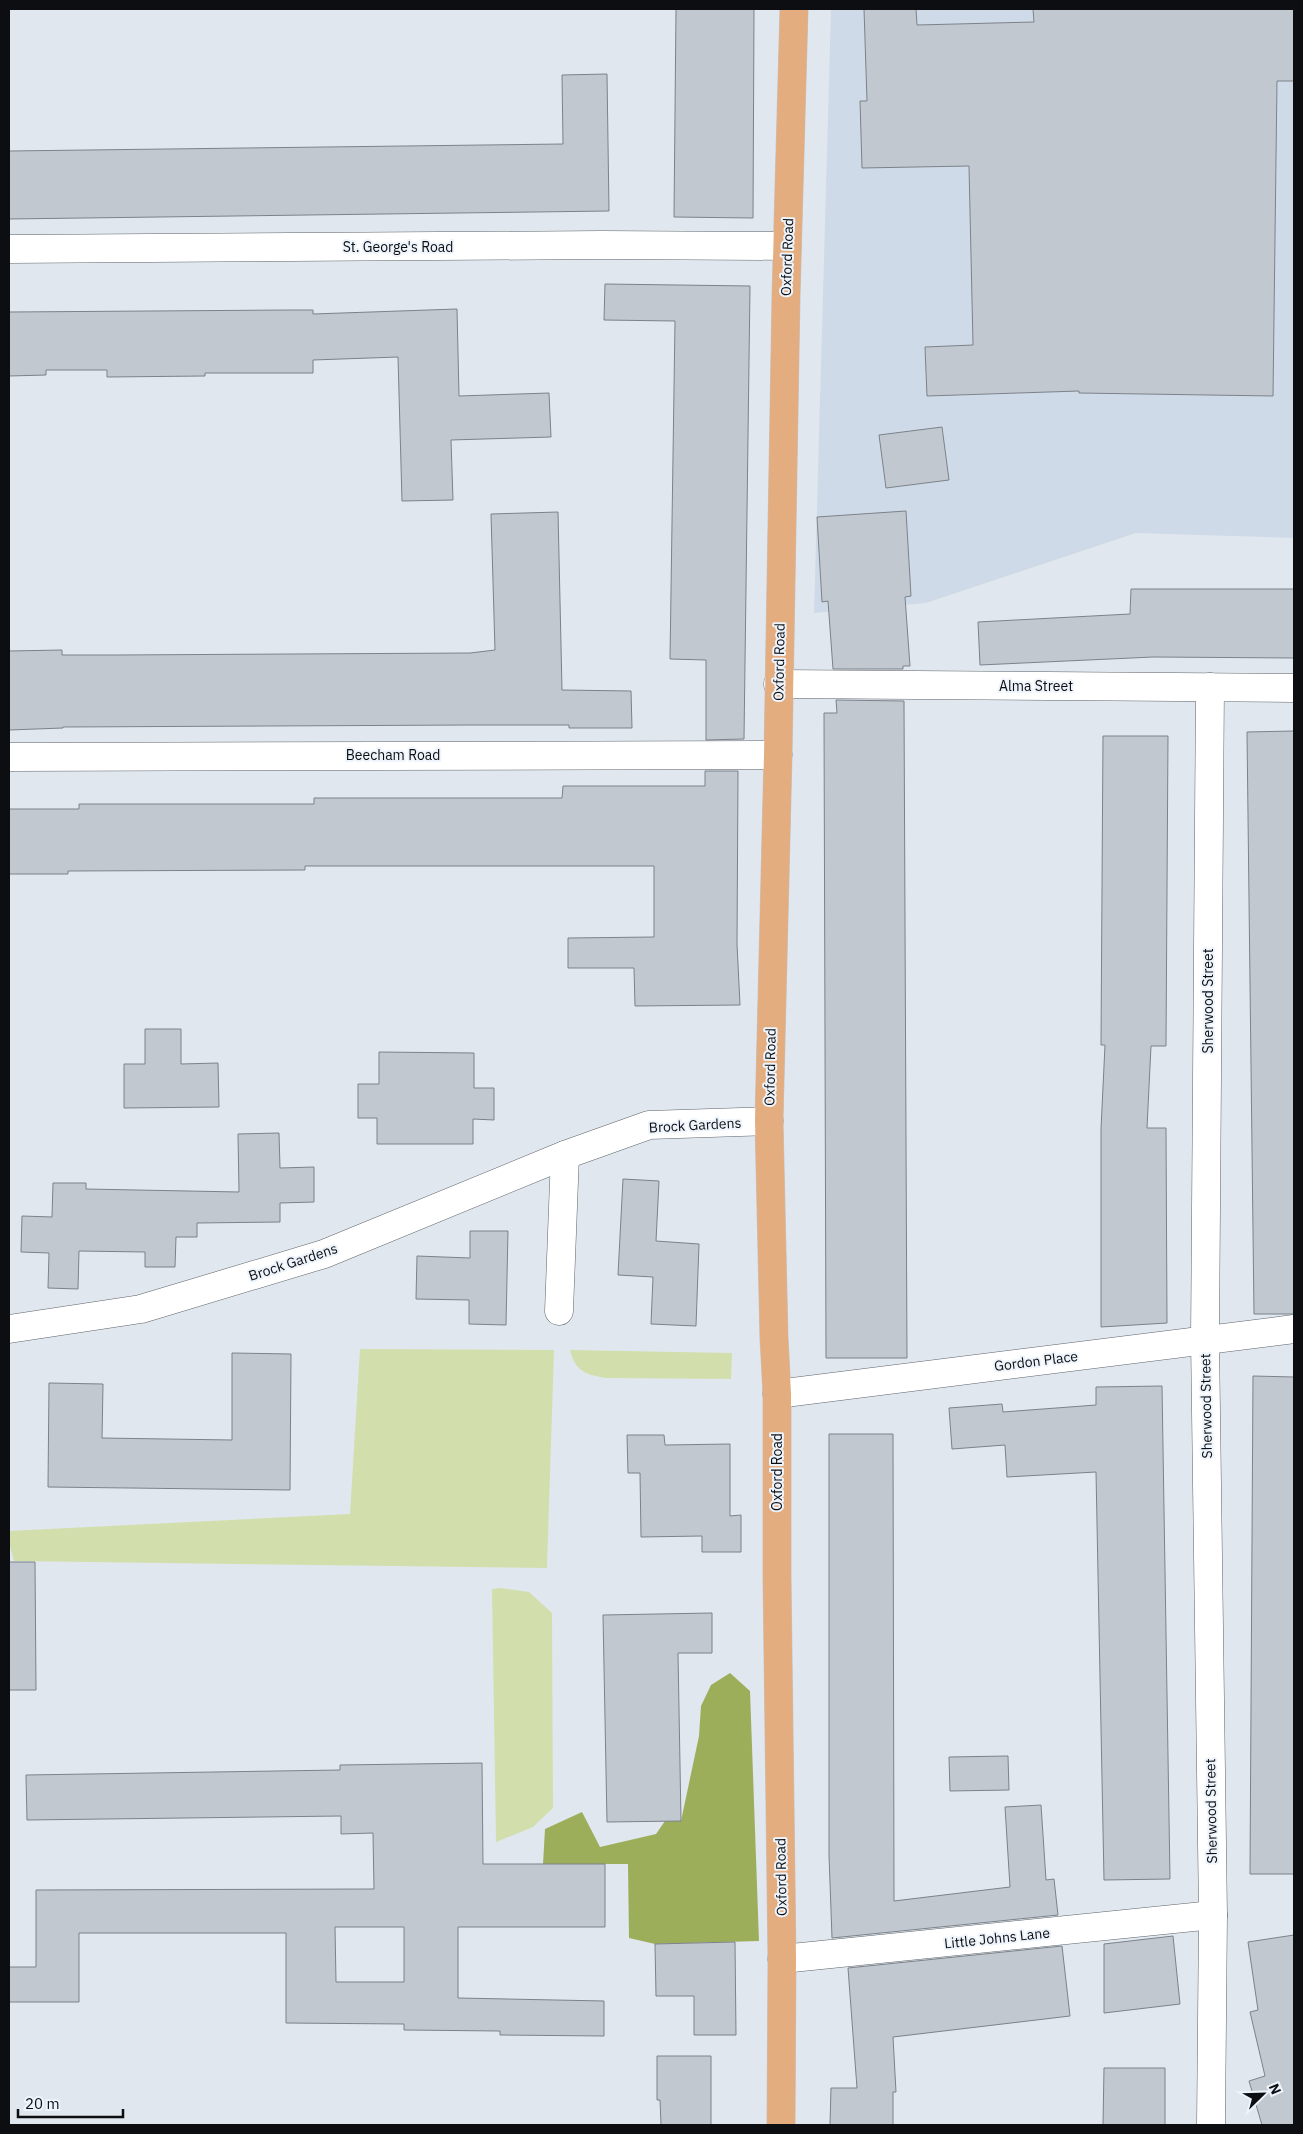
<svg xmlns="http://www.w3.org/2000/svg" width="1303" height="2134" viewBox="0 0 1303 2134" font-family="'IBM Plex Sans',sans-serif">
	<rect width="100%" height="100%" fill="#e1e7ef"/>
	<path fill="#cfdae8" d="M 831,9 L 1294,9 L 1294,538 L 1136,533 L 926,603 L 814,613 Z"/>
	<g fill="#d2dfac">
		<path d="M 360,1349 L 554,1350 L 547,1568 L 14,1561 L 9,1543 L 9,1531 L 350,1514 Z"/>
		<path d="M 570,1350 L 732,1353 L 731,1379 L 606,1378 C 586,1375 575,1371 570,1350 Z"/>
		<path d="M 501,1588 L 529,1592 L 552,1613 L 553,1808 L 533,1827 L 496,1842 L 492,1589 Z"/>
	</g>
	<path fill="#9dae5b" d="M 730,1673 L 750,1691 L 759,1941 L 655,1944 L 629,1938 L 628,1864 L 543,1864 L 545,1829 L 582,1812 L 600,1847 L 656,1834 L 665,1821 L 681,1821 L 699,1736 L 701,1706 L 711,1685 Z"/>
	<g fill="#c2c8d0" stroke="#7d828a" fill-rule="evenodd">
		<path d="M 676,9 L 754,9 L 753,218 L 674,217 Z"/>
		<path d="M 864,9 L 916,9 L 917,25 L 1034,22 L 1033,9 L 1294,9 L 1294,81 L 1277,81 L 1273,396 L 1079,393 L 1079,391 L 927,396 L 925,347 L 973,345 L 969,166 L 862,168 L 860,101 L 867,101 Z"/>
		<path d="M 607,74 L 609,211 L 9,219 L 9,151 L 563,144 L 562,75 Z"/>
		<path d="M 605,284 L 750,286 L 744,739 L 706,740 L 706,660 L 670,659 L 675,321 L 604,320 Z"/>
		<path d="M 457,309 L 459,396 L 549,393 L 551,437 L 451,440 L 453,500 L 402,501 L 398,357 L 313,360 L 313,373 L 205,373 L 205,376 L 107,377 L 107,370 L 46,370 L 46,375 L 9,376 L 9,312 L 290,310 L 313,310 L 313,314 Z"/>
		<path d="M 942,427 L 949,480 L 886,488 L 879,435 Z"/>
		<path d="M 906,511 L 911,596 L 905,597 L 910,666 L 903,666 L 903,669 L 833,669 L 828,601 L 822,602 L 817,517 Z"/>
		<path d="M 558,512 L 562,690 L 631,691 L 632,728 L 569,728 L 569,725 L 472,725 L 63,727 L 63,728 L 9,730 L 9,651 L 62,650 L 62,655 L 115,655 L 470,653 L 495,650 L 491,514 Z"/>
		<path d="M 1131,589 L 1294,589 L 1294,658 L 1153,657 L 980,665 L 978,622 L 1130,614 Z"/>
		<path d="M 836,700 L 904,701 L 907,1358 L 826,1358 L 824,713 L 837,713 Z"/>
		<path d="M 1294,731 L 1294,1314 L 1254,1314 L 1247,732 Z"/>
		<path d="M 1103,736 L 1168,736 L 1166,1046 L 1151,1046 L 1147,1128 L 1166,1128 L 1167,1323 L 1101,1327 L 1101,1129 L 1105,1045 L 1101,1045 Z"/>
		<path d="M 705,771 L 738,771 L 737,944 L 740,1005 L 635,1006 L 634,968 L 568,968 L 568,938 L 654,937 L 654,866 L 305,866 L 305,870 L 68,871 L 68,874 L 9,874 L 9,809 L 79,809 L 79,804 L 314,804 L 314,798 L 562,798 L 563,786 L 705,786 Z"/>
		<path d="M 145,1029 L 181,1029 L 181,1064 L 218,1063 L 219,1107 L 124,1108 L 124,1064 L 145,1064 Z"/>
		<path d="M 379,1052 L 474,1053 L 474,1088 L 494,1088 L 494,1120 L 473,1119 L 473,1144 L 377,1144 L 377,1118 L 358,1118 L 358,1084 L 379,1084 Z"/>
		<path d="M 279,1133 L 280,1168 L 314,1167 L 314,1202 L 280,1203 L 280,1222 L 197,1223 L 197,1237 L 176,1237 L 175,1267 L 145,1267 L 145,1252 L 79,1251 L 78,1289 L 48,1288 L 49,1253 L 21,1252 L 22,1216 L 52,1217 L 53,1183 L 86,1183 L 86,1189 L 239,1192 L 238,1134 Z"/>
		<path d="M 623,1179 L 659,1181 L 656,1241 L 699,1244 L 696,1326 L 651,1324 L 653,1277 L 618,1275 Z"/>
		<path d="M 470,1231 L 508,1231 L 506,1325 L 469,1324 L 469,1300 L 416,1299 L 417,1256 L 470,1258 Z"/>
		<path d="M 232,1353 L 291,1354 L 290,1490 L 48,1487 L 49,1383 L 103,1384 L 102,1438 L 232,1440 Z"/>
		<path d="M 1253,1376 L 1294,1377 L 1294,1874 L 1250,1874 Z"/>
		<path d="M 1162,1386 L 1170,1879 L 1104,1880 L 1096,1472 L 1007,1477 L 1005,1445 L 952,1449 L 949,1408 L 1002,1404 L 1003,1412 L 1096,1405 L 1096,1387 Z"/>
		<path d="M 829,1434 L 893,1434 L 894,1901 L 1010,1887 L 1005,1807 L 1041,1805 L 1046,1880 L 1054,1879 L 1058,1915 L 832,1938 L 829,1855 Z"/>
		<path d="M 627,1435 L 664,1435 L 665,1445 L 730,1444 L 730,1516 L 741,1515 L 741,1552 L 702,1552 L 702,1536 L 641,1537 L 640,1473 L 628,1473 Z"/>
		<path d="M 9,1562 L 35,1562 L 36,1690 L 9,1690 Z"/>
		<path d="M 712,1613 L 712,1653 L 678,1653 L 681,1821 L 607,1822 L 603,1615 Z"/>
		<path d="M 1008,1756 L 1009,1790 L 950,1791 L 949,1757 Z"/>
		<path d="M 482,1763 L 483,1864 L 605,1864 L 605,1927 L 458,1927 L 458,1998 L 604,2001 L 604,2036 L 500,2035 L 500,2031 L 404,2030 L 404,2024 L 286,2023 L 286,1933 L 79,1933 L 79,2002 L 9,2002 L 9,1967 L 36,1967 L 36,1890 L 374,1889 L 373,1833 L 341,1834 L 341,1816 L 27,1820 L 26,1775 L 340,1770 L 340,1765 ZM 335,1927 L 404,1927 L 404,1982 L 336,1982 Z"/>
		<path d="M 1294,1935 L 1294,2125 L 1262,2125 L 1249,2081 L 1265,2076 L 1250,2012 L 1258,2010 L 1248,1942 Z"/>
		<path d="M 1173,1936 L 1180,2004 L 1104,2013 L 1104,1944 Z"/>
		<path d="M 735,1942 L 736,2035 L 694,2035 L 694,1996 L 656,1996 L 655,1944 Z"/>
		<path d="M 1062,1946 L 1070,2016 L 893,2037 L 896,2092 L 893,2092 L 893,2125 L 830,2125 L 831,2088 L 857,2088 L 848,1968 Z"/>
		<path d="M 657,2056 L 711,2056 L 711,2125 L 661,2125 L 660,2100 L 657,2100 Z"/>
		<path d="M 1104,2068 L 1165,2068 L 1165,2125 L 1103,2125 Z"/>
	</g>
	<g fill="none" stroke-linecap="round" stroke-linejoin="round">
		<defs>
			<g id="street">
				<path d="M 9,249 L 602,245 L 787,246"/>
				<path d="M 778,684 L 1294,688"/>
				<path d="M 1210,687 L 1205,1340 L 1213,1915 L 1211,2125"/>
				<path d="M 9,757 L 778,755"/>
				<path d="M 559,1311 L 565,1155"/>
				<path d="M 9,1329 L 141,1309 L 324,1254 L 565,1155 L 649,1125 L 769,1121"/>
				<path d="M 777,1394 L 1294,1329"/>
				<path d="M 782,1959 L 1213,1915"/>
			</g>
			<path id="primary" d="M 781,2125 L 782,1959 L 777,1578 L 777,1394 L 774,1338 L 769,1121 L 778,755 L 786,296 L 794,9"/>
		</defs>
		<use href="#street" stroke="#5e646a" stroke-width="29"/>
		<use href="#primary" stroke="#c5c5c6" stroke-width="29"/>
		<use href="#street" stroke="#fff" stroke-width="28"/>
		<use href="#primary" stroke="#e4ad80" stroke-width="28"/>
	</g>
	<g text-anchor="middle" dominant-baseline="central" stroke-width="4" stroke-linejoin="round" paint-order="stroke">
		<g font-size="14" fill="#0c0e11" stroke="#eef4fc">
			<text x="398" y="247">St. George's Road</text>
			<text transform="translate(787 257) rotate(-88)">Oxford Road</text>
			<text transform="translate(779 662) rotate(-89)">Oxford Road</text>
			<text x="1036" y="686">Alma Street</text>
			<text x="393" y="755">Beecham Road</text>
			<text transform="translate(1208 1001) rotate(-90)">Sherwood Street</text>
			<text transform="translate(770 1067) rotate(-89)">Oxford Road</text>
			<text transform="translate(695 1125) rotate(-3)">Brock Gardens</text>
			<text transform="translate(293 1262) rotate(-18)">Brock Gardens</text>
			<text transform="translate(1036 1361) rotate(-7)">Gordon Place</text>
			<text transform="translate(1206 1406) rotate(-91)">Sherwood Street</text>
			<text transform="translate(777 1472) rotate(-90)">Oxford Road</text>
			<text transform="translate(1211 1811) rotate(-91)">Sherwood Street</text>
			<text transform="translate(781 1877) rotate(-91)">Oxford Road</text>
			<text transform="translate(997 1938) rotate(-6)">Little Johns Lane</text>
		</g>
	</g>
	<rect width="1303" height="2134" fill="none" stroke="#0c0e11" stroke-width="20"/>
	<g transform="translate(1263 2094) rotate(67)" stroke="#eef4fc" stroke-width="4" paint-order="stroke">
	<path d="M0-4L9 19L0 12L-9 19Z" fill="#0c0e11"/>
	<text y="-8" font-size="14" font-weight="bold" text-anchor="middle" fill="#0c0e11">N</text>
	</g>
	<path d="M18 2109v8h105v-8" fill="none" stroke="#0c0e11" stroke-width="2.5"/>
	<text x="25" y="2109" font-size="15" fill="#0c0e11" stroke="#eef4fc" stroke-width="4" paint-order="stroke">20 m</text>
</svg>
